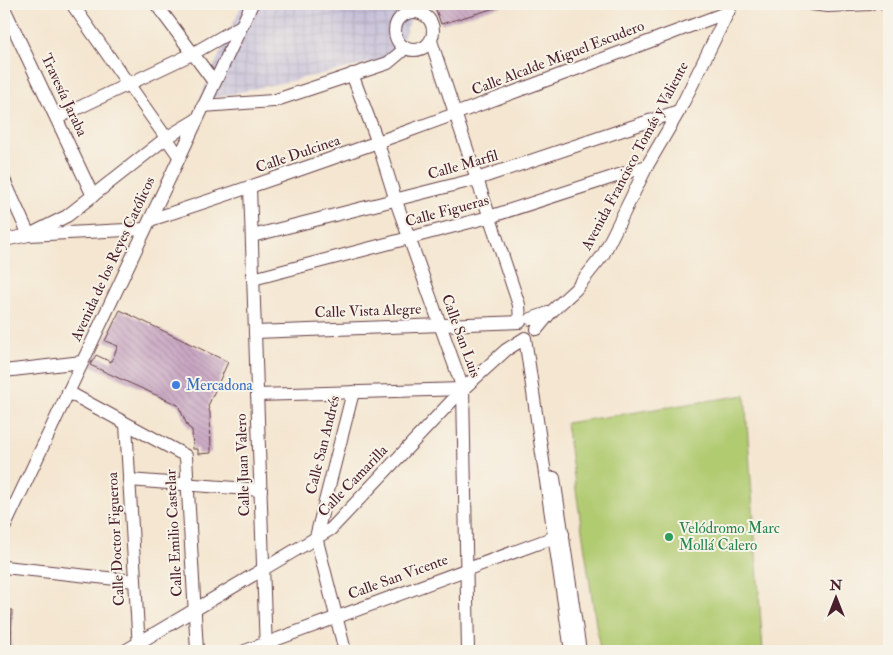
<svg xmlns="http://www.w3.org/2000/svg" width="893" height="655" viewBox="0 0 893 655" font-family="'IM FELL Double Pica',serif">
	<defs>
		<pattern id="industrial-grid" width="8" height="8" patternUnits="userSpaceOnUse" patternTransform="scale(1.25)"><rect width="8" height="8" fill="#c6c0d9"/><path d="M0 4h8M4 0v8" fill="none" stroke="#aca5ba"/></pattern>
		<pattern id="building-back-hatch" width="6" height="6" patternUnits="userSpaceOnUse" patternTransform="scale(1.25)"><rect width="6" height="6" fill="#c4a0c0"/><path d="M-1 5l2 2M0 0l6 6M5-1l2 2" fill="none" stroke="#a1829c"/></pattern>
	</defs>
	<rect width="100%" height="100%" fill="#f7f3e8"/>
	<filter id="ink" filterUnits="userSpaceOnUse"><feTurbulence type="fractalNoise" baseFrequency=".02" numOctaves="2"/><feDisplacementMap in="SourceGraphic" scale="10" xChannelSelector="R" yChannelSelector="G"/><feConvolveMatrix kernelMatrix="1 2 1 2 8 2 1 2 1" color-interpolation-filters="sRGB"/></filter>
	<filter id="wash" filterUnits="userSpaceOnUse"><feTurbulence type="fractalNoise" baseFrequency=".0096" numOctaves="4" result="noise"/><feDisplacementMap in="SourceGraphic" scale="20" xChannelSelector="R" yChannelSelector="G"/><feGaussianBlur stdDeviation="1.12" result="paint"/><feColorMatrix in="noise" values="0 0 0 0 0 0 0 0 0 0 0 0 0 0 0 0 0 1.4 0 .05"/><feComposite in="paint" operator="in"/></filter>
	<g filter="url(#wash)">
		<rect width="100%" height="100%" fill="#f4e6d0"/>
		<path fill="url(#industrial-grid)" d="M 242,4 L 418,4 L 394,58 L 199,101 Z"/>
		<path fill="#b1cb71" stroke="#7e754e" d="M 745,395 L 763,651 L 600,651 L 566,423 Z"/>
		<g id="blocks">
			<g fill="url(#building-back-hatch)">
				<path d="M 434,4 L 502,4 L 502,6 L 441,24 Z"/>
				<path d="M 120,310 L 228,362 L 208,406 L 210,413 L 211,453 L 198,454 L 198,449 L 193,449 L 192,430 L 188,427 L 178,405 L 90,365 L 96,355 L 111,362 L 118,346 L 105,341 Z"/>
				<path d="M 4,610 L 12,610 L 11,651 L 4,651 Z"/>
			</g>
		</g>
	</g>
	<g filter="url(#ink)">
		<use href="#blocks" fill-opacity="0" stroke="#643d44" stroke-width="1"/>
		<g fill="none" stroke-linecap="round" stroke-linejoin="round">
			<defs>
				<g id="minor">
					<path d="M 72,4 L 179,156"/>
					<path d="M 156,4 L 214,82"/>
					<path d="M 811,4 L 828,6 L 870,4"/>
					<path d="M 885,4 L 889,4"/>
					<path d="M 4,8 L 93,196"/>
					<circle cx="414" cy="31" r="19"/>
					<path d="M 431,41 L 519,305 L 520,321"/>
					<path d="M 352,74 L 378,143 L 396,201 L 463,389 L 468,651"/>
					<path d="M 203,106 L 273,101 L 388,63 L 401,52 L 404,47"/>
					<path d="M 57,118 L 192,54 L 241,26"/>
					<path d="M 4,180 L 29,235 L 67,216 L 166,138 L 196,120"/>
					<path d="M 250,187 L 266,651"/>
					<path d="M 150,220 C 345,157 536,84 728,12"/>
					<path d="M 252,236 L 477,179 L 679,111"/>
					<path d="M 4,240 L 29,235 L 145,229"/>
					<path d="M 253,279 L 489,217 L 647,166"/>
					<path d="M 531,319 L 551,312"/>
					<path d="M 537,329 L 551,312 L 576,289 L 603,255 L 647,166 L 679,111 L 732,4"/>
					<path d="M 255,332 L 520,322"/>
					<path d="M 4,371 L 82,362"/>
					<path d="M 68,392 L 186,456 L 197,651"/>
					<path d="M 257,395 L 463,389"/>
					<path d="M 126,424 L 139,649"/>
					<path d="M 554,478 L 580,651"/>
					<path d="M 129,480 L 261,490"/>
					<path d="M 4,528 L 252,4"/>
					<path d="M 4,567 L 135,581"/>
					<path d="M 125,651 L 331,529 L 463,389 L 506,350 L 525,338 L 571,651"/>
					<path d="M 245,651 L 563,534"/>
					<path d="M 345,651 L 316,537 L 353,392"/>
				</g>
			</defs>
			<use href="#minor" stroke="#643d44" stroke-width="14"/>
			<use href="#minor" stroke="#fff" stroke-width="12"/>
		</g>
	</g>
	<circle fill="#3f7fe0" stroke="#f7f3e8" stroke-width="2" cx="176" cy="385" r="5"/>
	<circle fill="#2e9e5b" stroke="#f7f3e8" stroke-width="2" cx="669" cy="537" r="5"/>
	<g text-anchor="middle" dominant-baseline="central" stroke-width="4" stroke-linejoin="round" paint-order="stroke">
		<g font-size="15" fill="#4a1f2b" stroke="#f7f3e8">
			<text transform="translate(558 58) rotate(-21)">Calle Alcalde Miguel Escudero</text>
			<text transform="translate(64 95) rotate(65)">Travesía Jaraba</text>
			<text transform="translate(298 154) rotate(-19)">Calle Dulcinea</text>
			<text transform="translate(635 156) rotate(-62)">Avenida Francisco Tomás y Valiente</text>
			<text transform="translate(463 165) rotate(-16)">Calle Marfil</text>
			<text transform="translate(447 211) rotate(-15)">Calle Figueras</text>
			<text transform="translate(113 259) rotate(-65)">Avenida de los Reyes Católicos</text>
			<text transform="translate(368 311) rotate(-2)">Calle Vista Alegre</text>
			<text transform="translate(461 336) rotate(70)">Calle San Luis</text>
			<text transform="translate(323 445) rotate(-76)">Calle San Andrés</text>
			<text transform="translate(243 465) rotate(-92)">Calle Juan Valero</text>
			<text transform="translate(353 481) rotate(-46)">Calle Camarilla</text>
			<text transform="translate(174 533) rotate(-93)">Calle Emilio Castelar</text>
			<text transform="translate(116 539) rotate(-93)">Calle Doctor Figueroa</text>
			<text transform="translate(398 577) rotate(-20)">Calle San Vicente</text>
		</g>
		<g font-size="15" fill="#366cbe" stroke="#f7f3e8" text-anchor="start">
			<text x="186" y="385">Mercadona</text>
		</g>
		<g font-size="15" fill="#27864d" stroke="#f7f3e8" text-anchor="start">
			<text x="679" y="528">Velódromo Marc<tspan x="679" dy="17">Mollá Calero</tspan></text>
		</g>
	</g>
	<rect width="893" height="655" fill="none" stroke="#f7f3e8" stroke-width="20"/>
	<g transform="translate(836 598)" stroke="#f7f3e8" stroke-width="4" paint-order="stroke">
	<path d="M0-4L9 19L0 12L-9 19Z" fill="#4a1f2b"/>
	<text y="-8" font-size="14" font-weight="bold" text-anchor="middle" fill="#4a1f2b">N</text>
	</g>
</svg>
